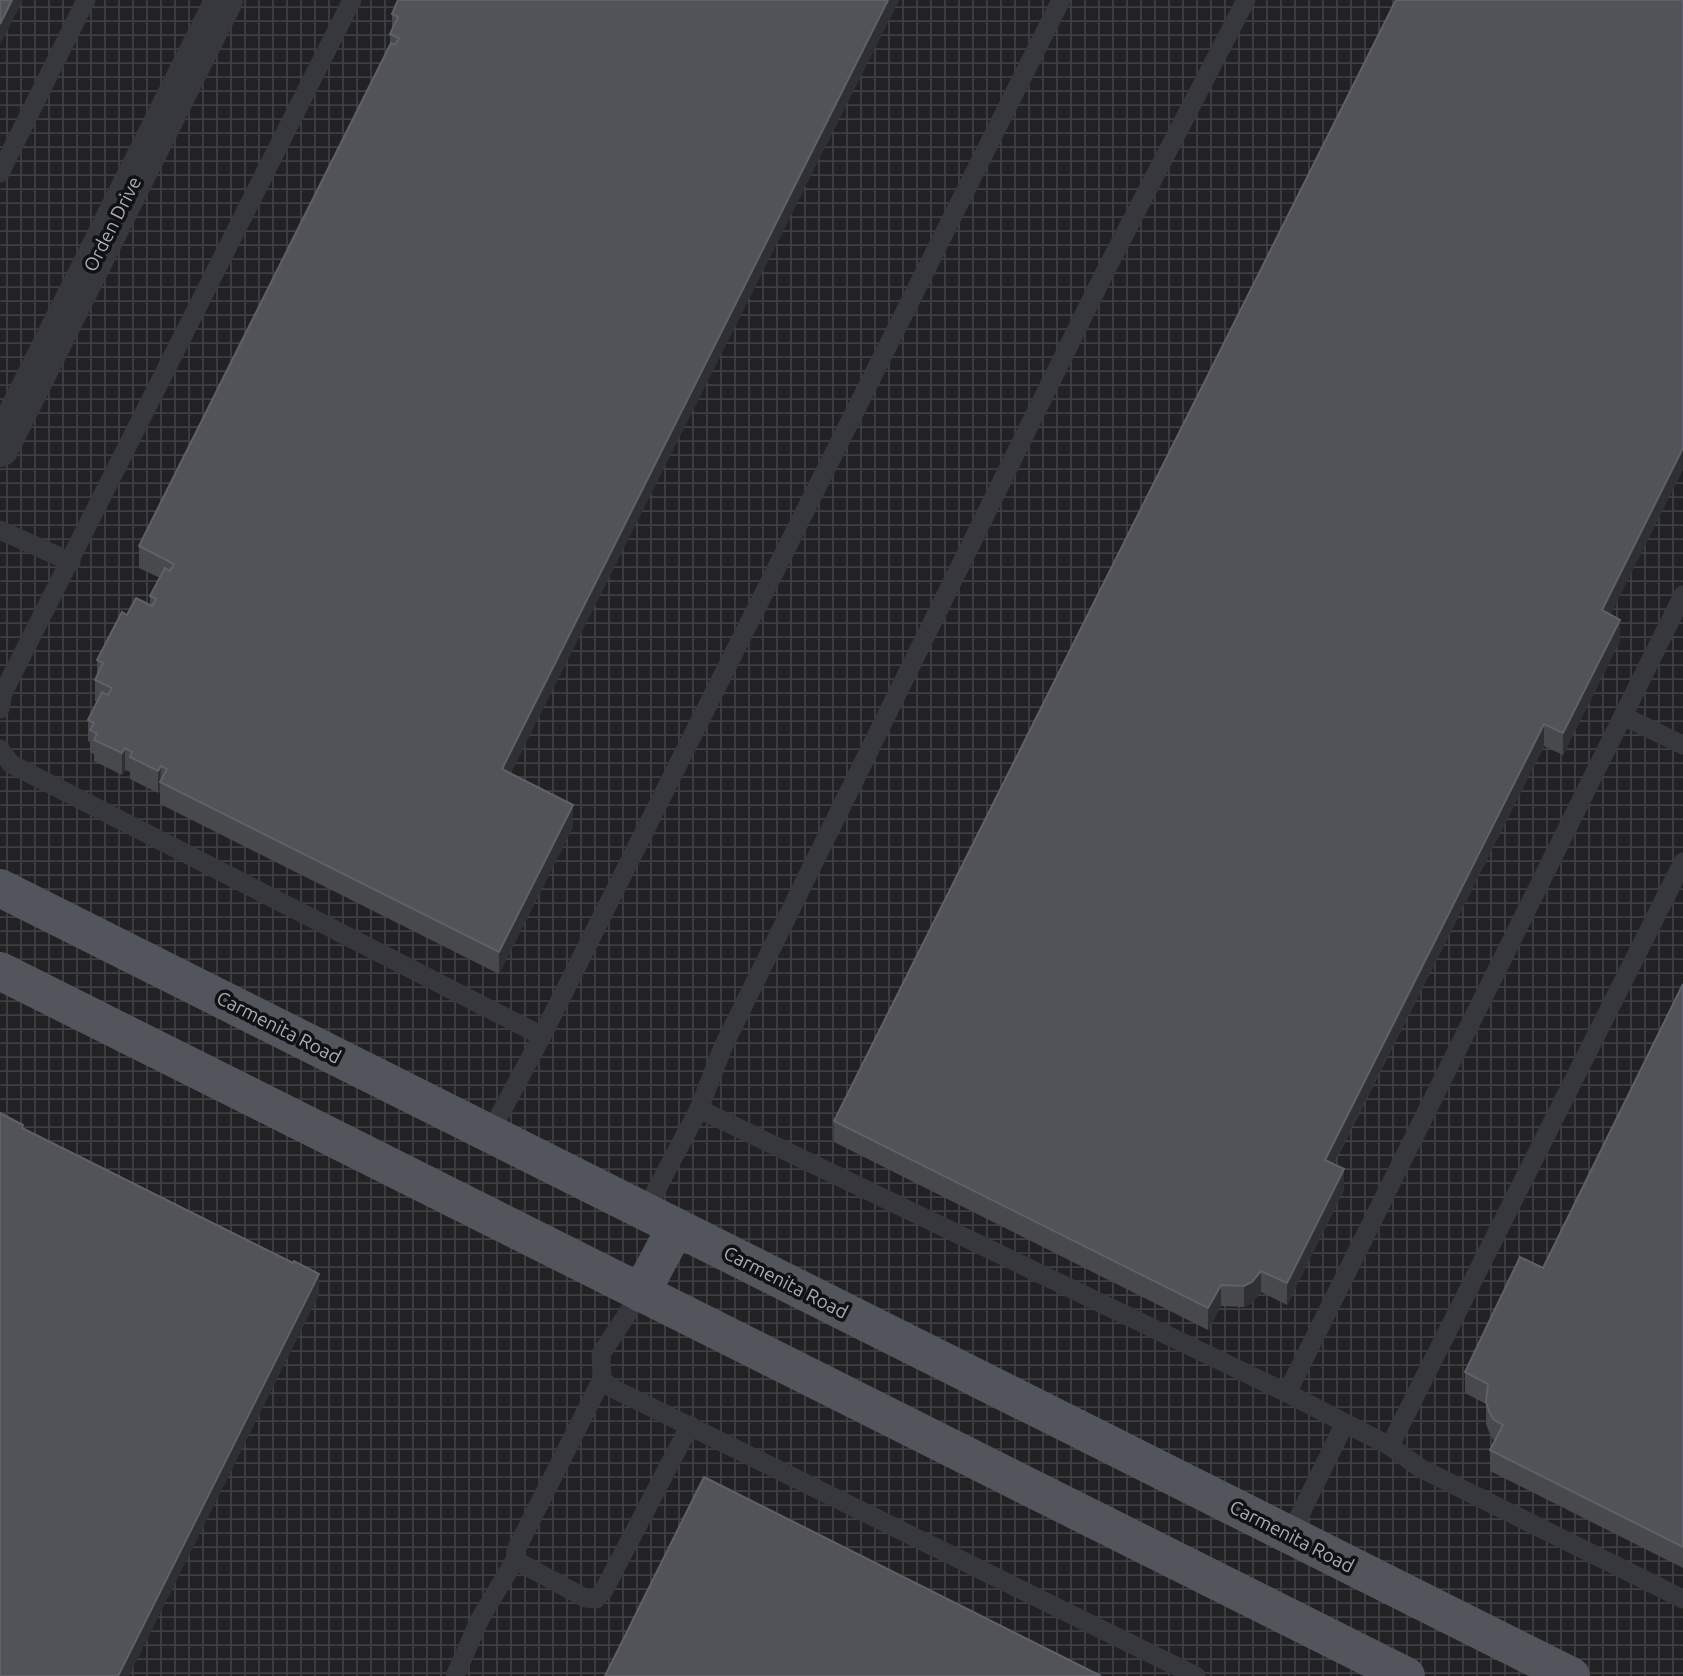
<svg xmlns="http://www.w3.org/2000/svg" width="1683" height="1676" viewBox="0 0 1683 1676" font-family="Ubuntu,sans-serif">
	<defs>
		<pattern id="industrial-grid" width="8" height="8" patternUnits="userSpaceOnUse" patternTransform="scale(1.75)"><rect width="8" height="8" fill="#222225"/><path d="M0 4h8M4 0v8" fill="none" stroke="#3f3f43"/></pattern>
	</defs>
	<rect width="100%" height="100%" fill="#161618"/>
	<rect fill="url(#industrial-grid)" x="0" y="0" width="1683" height="1676"/>
	<g fill="none" stroke-linecap="round" stroke-linejoin="round">
		<g stroke="#37383d" stroke-width="19">
			<path d="M 0,173 L 86,0"/>
			<path d="M 0,530 L 71,562"/>
			<path d="M 0,709 L 3,693 L 352,0"/>
			<path d="M 1623,716 L 1683,745"/>
			<path d="M 0,749 L 11,764 L 542,1036"/>
			<path d="M 699,1109 L 723,1047 L 1106,270 L 1246,0"/>
			<path d="M 490,1133 L 542,1036 L 1061,0"/>
			<path d="M 645,1211 L 699,1109 L 1287,1393"/>
			<path d="M 641,1293 L 601,1354 L 602,1379 L 610,1387 L 1196,1676"/>
			<path d="M 602,1379 L 516,1550 L 515,1560 L 585,1598 L 596,1599 L 604,1590 L 690,1425"/>
			<path d="M 1345,1423 L 1390,1446 L 1683,862"/>
			<path d="M 1390,1446 L 1420,1468 L 1683,1599"/>
			<path d="M 1290,1535 L 1345,1423 L 1287,1393 L 1683,595"/>
			<path d="M 455,1676 L 480,1619 L 515,1560"/>
		</g>
		<path stroke="#37383d" stroke-width="38" d="M 0,448 L 224,0"/>
		<g stroke="#53555c" stroke-width="38">
			<path d="M 0,888 L 1571,1676"/>
			<path d="M 0,971 L 1406,1676"/>
			<path d="M 641,1293 L 676,1227"/>
		</g>
	</g>
	<g fill="#47494d">
		<path d="M 899,0 L 510,774 L 573,827 L 499,974 L 160,804 L 160,788 L 158,793 L 130,779 L 130,772 L 125,770 L 122,775 L 94,761 L 94,754 L 90,752 L 90,742 L 88,741 L 88,720 L 97,702 L 95,701 L 95,680 L 97,676 L 97,660 L 127,615 L 150,605 L 150,596 L 160,578 L 139,568 L 139,546 L 390,46 L 390,34 L 392,30 L 392,14 Z"/>
		<path d="M 1683,469 L 1610,615 L 1620,641 L 1563,755 L 1544,746 L 1334,1164 L 1344,1190 L 1287,1305 L 1261,1292 L 1252,1303 L 1244,1307 L 1221,1306 L 1208,1330 L 834,1142 L 834,1121 Z"/>
		<path d="M 1683,984 L 1683,1568 L 1490,1471 L 1490,1450 L 1494,1441 L 1489,1432 L 1486,1424 L 1486,1404 L 1465,1393 L 1465,1372 L 1543,1268 Z"/>
	</g>
	<g fill="#2f3033">
		<path d="M 12,0 L 23,0 L 0,45 L 0,24 Z"/>
		<path d="M 888,0 L 899,0 L 502,791 L 502,769 Z"/>
		<path d="M 1683,448 L 1683,469 L 1602,632 L 1602,610 Z"/>
		<path d="M 1620,620 L 1620,641 L 1563,755 L 1563,733 Z"/>
		<path d="M 1544,724 L 1544,746 L 1325,1181 L 1325,1160 Z"/>
		<path d="M 125,748 L 125,770 L 122,775 L 122,753 Z"/>
		<path d="M 161,766 L 160,788 L 158,793 L 158,771 Z"/>
		<path d="M 573,805 L 573,827 L 499,974 L 499,952 Z"/>
		<path d="M 1344,1169 L 1344,1190 L 1287,1305 L 1287,1283 Z"/>
		<path d="M 1261,1271 L 1261,1292 L 1252,1303 L 1244,1307 L 1244,1286 Z"/>
		<path d="M 319,1274 L 319,1295 L 129,1676 L 118,1676 Z"/>
		<path d="M 1221,1285 L 1221,1306 L 1208,1330 L 1208,1308 Z"/>
	</g>
	<g fill="#525359" stroke="#5f6168" stroke-width="2">
		<path d="M 0,0 L 12,0 L 0,24 Z"/>
		<path d="M 398,0 L 888,0 L 502,769 L 573,805 L 499,952 L 160,782 L 167,769 L 161,766 L 158,771 L 130,757 L 132,752 L 125,748 L 122,753 L 94,740 L 97,734 L 90,730 L 94,723 L 88,720 L 102,692 L 108,695 L 112,688 L 95,680 L 103,663 L 97,660 L 122,612 L 127,615 L 136,598 L 152,606 L 156,599 L 150,596 L 165,568 L 170,571 L 174,564 L 139,546 L 391,43 L 395,45 L 399,38 L 390,34 L 398,17 L 392,14 Z"/>
		<path d="M 1396,0 L 1683,0 L 1683,448 L 1602,610 L 1620,620 L 1563,733 L 1544,724 L 1325,1160 L 1344,1169 L 1287,1283 L 1261,1271 L 1252,1282 L 1244,1286 L 1221,1285 L 1208,1308 L 834,1121 Z"/>
		<path d="M 1683,984 L 1683,1547 L 1490,1450 L 1503,1425 L 1493,1419 L 1489,1411 L 1486,1402 L 1488,1384 L 1465,1372 L 1520,1257 L 1543,1268 Z"/>
		<path d="M 0,1113 L 23,1125 L 22,1128 L 293,1263 L 294,1261 L 319,1274 L 118,1676 L 0,1676 Z"/>
		<path d="M 704,1477 L 1101,1676 L 605,1676 Z"/>
	</g>
	<g text-anchor="middle" dominant-baseline="central" stroke-width="7" stroke-linejoin="round" paint-order="stroke">
		<g font-size="19" fill="#a8adb8" stroke="#111113">
			<text transform="translate(112 224) rotate(-63)">Orden Drive</text>
			<text transform="translate(279 1027) rotate(27)">Carmenita Road</text>
			<text transform="translate(786 1282) rotate(27)">Carmenita Road</text>
			<text transform="translate(1292 1536) rotate(27)">Carmenita Road</text>
		</g>
	</g>
</svg>
